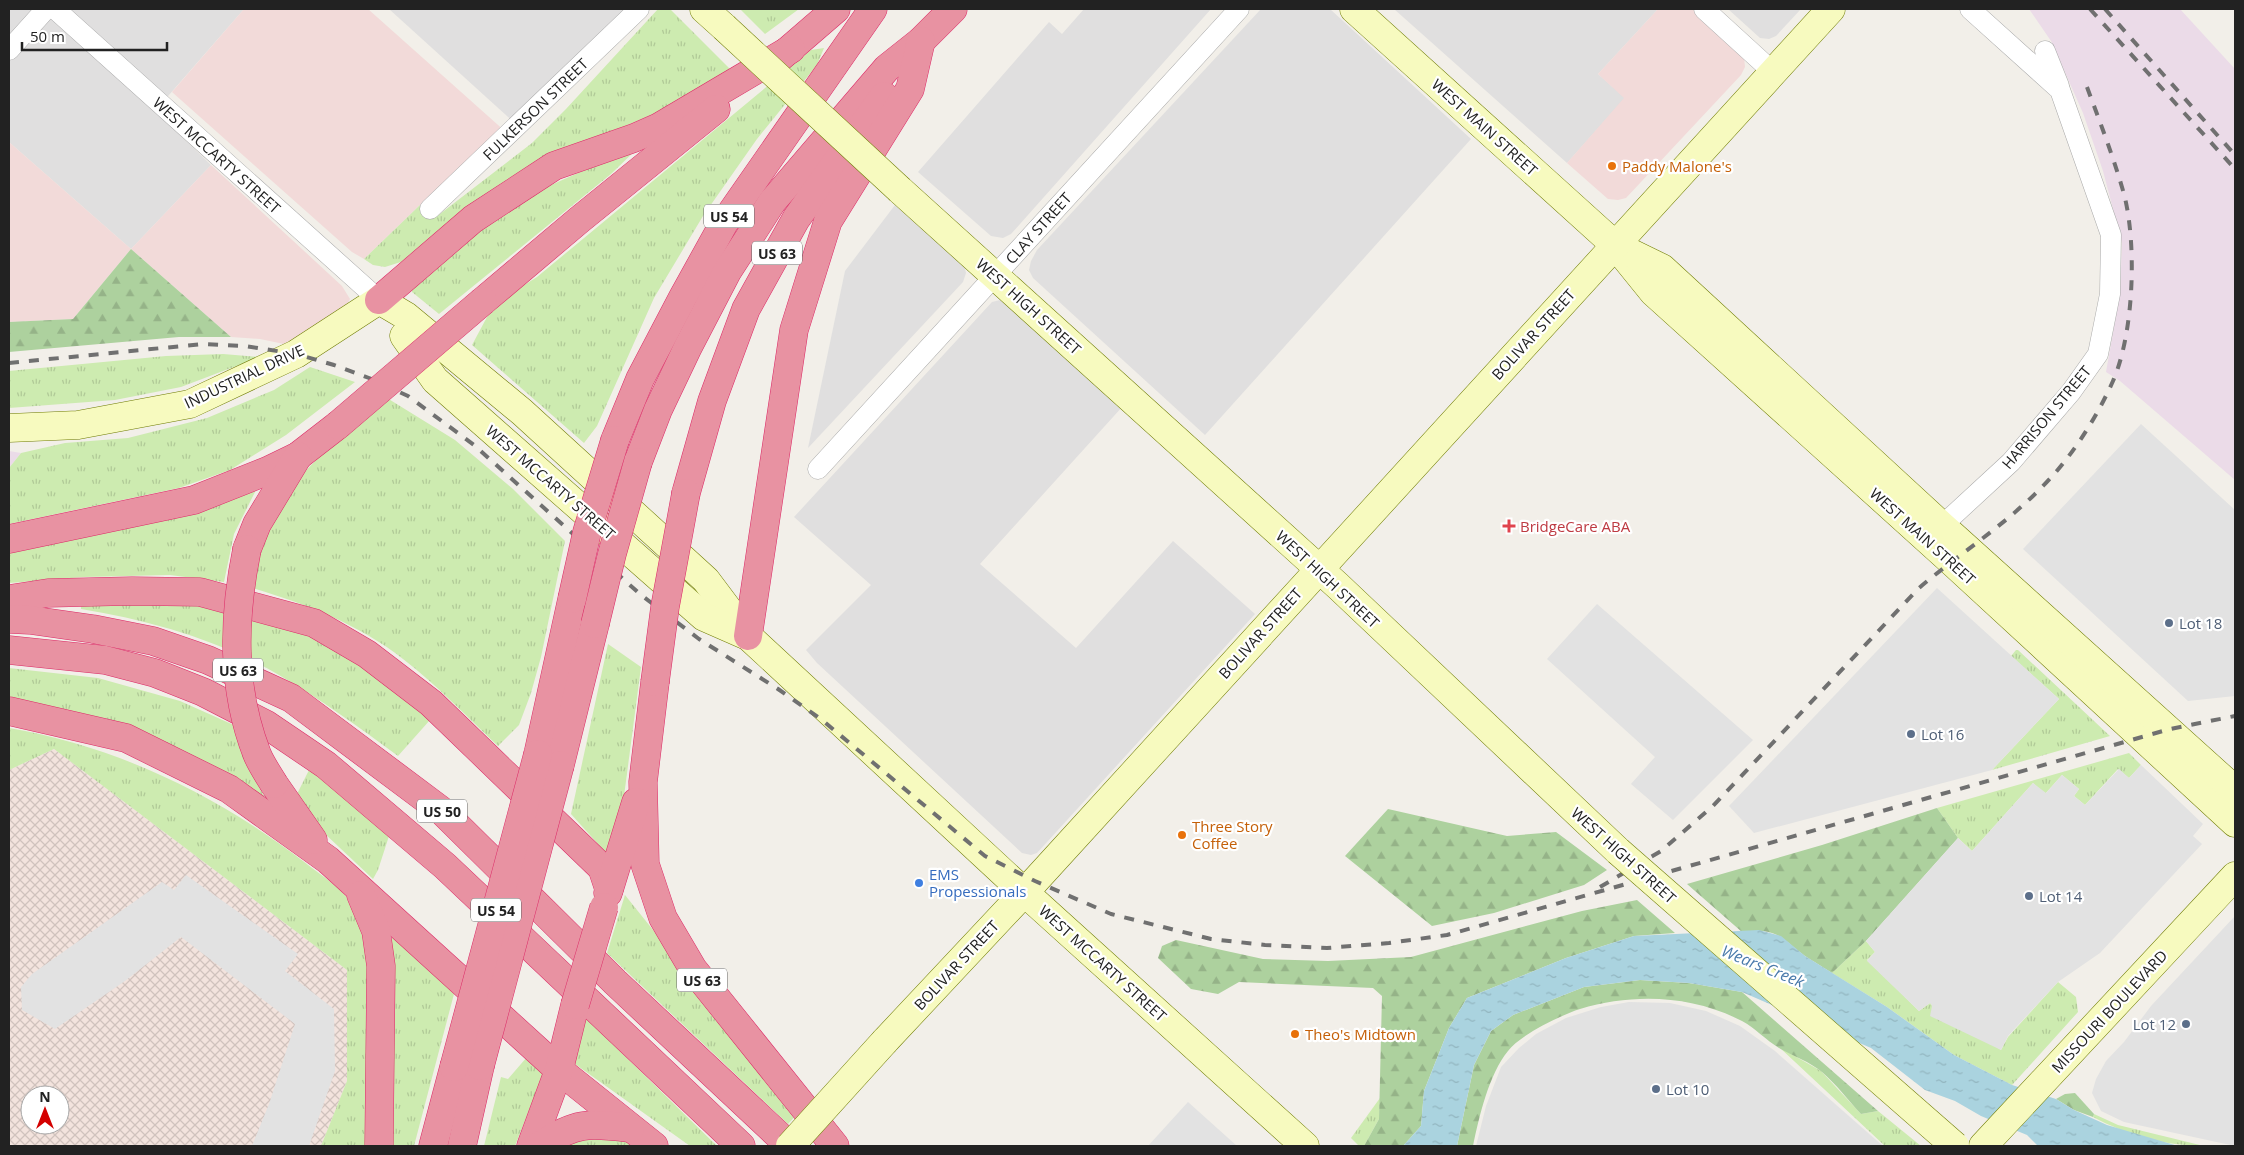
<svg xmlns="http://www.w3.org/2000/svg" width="2244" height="1155" viewBox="0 0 2244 1155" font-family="'Open Sans',sans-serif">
	<defs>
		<pattern id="military-cross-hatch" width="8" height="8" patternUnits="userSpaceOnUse" patternTransform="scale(1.25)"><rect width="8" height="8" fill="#f3e3dd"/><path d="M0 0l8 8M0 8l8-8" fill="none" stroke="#d0c2bd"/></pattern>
		<pattern id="grass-tufts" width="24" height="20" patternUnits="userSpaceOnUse" patternTransform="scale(1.25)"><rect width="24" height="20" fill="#cdebb0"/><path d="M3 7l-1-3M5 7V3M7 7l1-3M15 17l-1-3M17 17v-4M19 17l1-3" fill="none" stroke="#b0c997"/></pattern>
		<pattern id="forest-firs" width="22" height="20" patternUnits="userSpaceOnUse" patternTransform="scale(1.25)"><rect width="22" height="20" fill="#add19e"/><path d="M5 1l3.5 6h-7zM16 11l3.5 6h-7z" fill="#95b388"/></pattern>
		<pattern id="water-ripples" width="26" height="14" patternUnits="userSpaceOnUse" patternTransform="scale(1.25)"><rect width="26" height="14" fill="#aad3df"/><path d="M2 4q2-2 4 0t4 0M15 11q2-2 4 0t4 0" fill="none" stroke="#92b5bf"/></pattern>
	</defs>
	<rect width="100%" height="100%" fill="#f2efe9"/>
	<g fill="#e0dfdf">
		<path d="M 9,9 L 244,9 L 155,111 L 211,165 L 131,249 L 9,142 Z"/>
		<path d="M 389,9 L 625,9 L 518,126 Z"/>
		<path d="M 1084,9 L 1211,9 L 1011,234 L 1003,238 L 991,236 L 918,172 L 1049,22 L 1062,34 Z"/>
		<path d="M 1261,9 L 1330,9 L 1471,139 L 1205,435 L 1033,278 L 1029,270 L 1031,261 L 1037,250 Z"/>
		<path d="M 1394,9 L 1658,9 L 1598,74 L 1625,98 L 1567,163 Z"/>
		<path d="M 1728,9 L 1801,9 L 1776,36 L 1769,39 L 1760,38 Z"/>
		<path d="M 895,205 L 964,265 L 966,273 L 963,282 L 808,448 L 845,271 Z"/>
		<path d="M 1000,300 L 1011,304 L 1123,406 L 980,564 L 1076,648 L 1173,541 L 1255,614 L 1037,853 L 1031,855 L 1022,853 L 817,663 L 806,650 L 871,585 L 794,517 L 992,302 Z"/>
	</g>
	<g fill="#f2dad9">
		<path d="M 244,9 L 368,9 L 507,133 L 473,167 L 420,205 L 364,259 L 352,252 L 172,92 Z"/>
		<path d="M 1658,9 L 1692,9 L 1744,57 L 1745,67 L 1741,75 L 1626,198 L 1618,200 L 1608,199 L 1567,163 L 1624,98 L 1598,74 Z"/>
		<path d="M 9,142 L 131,249 L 211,165 L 342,286 L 350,299 L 343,312 L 284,344 L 260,339 L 231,337 L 131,249 L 73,319 L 9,322 Z"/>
	</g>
	<g fill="#ebdbe8">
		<path d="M 2029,9 L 2180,9 L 2235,69 L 2235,480 L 2120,381 L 2106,372 L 2120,293 L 2122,243 L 2103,171 L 2083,113 L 2051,41 Z"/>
		<path d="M 9,451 L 21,453 L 9,468 Z"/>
	</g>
	<path fill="url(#military-cross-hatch)" fill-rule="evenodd" d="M 54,749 L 347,970 L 347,1081 L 321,1146 L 9,1146 L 9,770 ZM 30,1095 L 60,1095 L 60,1125 L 30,1125 Z"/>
	<g fill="url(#grass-tufts)">
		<path d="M 658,9 L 670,9 L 730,69 L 684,101 L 527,168 L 484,195 L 404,261 L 385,267 L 373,265 L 364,259 L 420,205 L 436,217 L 532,143 L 566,109 Z"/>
		<path d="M 740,9 L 799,9 L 765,34 Z"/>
		<path d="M 824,48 L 817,65 L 757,139 L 703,216 L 654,298 L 597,426 L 584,443 L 472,345 L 494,304 L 537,277 L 811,50 Z"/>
		<path d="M 641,145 L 611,174 L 439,314 L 412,292 L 412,285 L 498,214 L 542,189 Z"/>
		<path d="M 223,354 L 260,357 L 181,387 L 115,400 L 9,408 L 9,371 L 166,356 Z"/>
		<path d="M 310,367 L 355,382 L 286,435 L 230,470 L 179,488 L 9,524 L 9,468 L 21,453 L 65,443 L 128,438 L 207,418 L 274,390 Z"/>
		<path d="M 387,398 L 455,440 L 513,489 L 565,541 L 541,657 L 531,693 L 519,725 L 498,746 C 467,717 437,685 403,659 C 358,624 306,604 252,588 C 254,577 255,565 258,554 C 275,486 336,441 387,398 Z"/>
		<path d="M 258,486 L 234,534 L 224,582 L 170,575 L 84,577 L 9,583 L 9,552 Z"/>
		<path d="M 181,599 L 272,619 L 335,645 L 430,720 L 398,756 C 359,727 320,699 279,675 C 219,640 149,620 81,609 L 81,603 Z"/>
		<path d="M 608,644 L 641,667 L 621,819 L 607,854 L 571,814 Z"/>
		<path d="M 2016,650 L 2018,650 L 2110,736 L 1992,770 L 2059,699 L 2011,656 Z"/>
		<path d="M 9,668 L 98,678 L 180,701 L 236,726 L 254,778 L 268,803 L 9,701 Z"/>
		<path d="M 9,728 C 118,747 215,794 303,861 C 323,877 349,892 359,916 C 370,940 368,965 369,991 C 370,1043 368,1094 365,1146 L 321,1146 L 347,1081 L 347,970 L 54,749 L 9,770 Z"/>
		<path d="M 2129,753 L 2141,765 L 2129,778 L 2118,769 L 2085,805 L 2074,796 L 2079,789 L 2062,775 L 2045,794 L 2033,783 L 1972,851 L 1958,838 L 1937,808 Z"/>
		<path d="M 310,768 L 389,836 L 378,870 L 373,879 L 323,832 L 297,794 Z"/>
		<path d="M 625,895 L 799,1112 L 788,1124 L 607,953 Z"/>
		<path d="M 395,932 L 454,994 L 414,1146 L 385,1146 L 391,941 Z"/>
		<path d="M 1866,941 L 1875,952 L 1867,960 L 1919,1011 L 1930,1003 L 2001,1050 L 2008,1037 L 2058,982 L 2076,997 L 2078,1012 L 2012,1085 L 1954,1055 L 1887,1007 L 1832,973 Z"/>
		<path d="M 586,1018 L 717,1146 L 690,1146 L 575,1064 C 570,1050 581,1032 586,1018 Z"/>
		<path d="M 1779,1047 L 1821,1071 L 1861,1114 L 1878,1111 L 1921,1146 L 1885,1146 Z"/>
		<path d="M 527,1057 L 544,1072 L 515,1146 L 484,1146 L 501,1077 L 508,1079 Z"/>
		<path d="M 1380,1098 L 1379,1119 L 1364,1146 L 1359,1146 L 1351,1138 Z"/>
		<path d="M 2094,1114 L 2118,1125 L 2204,1146 C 2166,1146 2127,1135 2093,1117 Z"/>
		<path d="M 613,1132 L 640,1146 L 551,1146 Z"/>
	</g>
	<g fill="url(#forest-firs)">
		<path d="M 131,249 L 231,337 L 179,337 L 9,352 L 9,322 L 73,319 Z"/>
		<path d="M 1937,808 L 1958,838 L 1866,941 L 1832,973 C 1823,967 1814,962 1805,956 C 1779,937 1779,928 1742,932 L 1687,884 L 1822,845 Z"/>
		<path d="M 1388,809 L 1507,836 L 1556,832 L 1607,870 L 1584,885 L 1494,913 L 1432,926 L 1345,856 Z"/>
		<path d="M 1637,900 L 1675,933 L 1634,936 L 1566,958 L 1467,998 L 1449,1028 L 1424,1091 L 1421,1126 L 1403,1146 L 1364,1146 L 1379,1119 L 1382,996 L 1373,988 L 1239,982 L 1218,994 L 1191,989 L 1158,958 L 1162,946 L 1176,940 L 1263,959 L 1328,961 L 1411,957 L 1582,911 Z"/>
		<path d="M 1640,980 L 1689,983 L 1742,992 L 1878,1111 L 1861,1114 C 1848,1100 1836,1084 1822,1072 C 1810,1062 1793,1056 1779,1048 C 1766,1040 1755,1028 1742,1021 C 1691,995 1634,993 1580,1009 C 1561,1015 1520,1035 1508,1051 C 1489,1074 1479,1117 1473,1146 L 1457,1146 L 1474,1065 L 1491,1031 L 1513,1015 L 1584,987 Z"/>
		<path d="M 2075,1093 L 2094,1114 L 2093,1117 L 2074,1110 L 2056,1099 L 2065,1094 Z"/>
	</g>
	<g fill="#e2e2e2">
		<path d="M 2141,424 L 2235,510 L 2235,696 L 2188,701 L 2023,549 Z"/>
		<path d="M 1937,588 L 2059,699 L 1992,770 L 1754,833 L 1729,806 Z"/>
		<path d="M 1597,604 L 1753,740 L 1673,820 L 1631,784 L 1655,757 L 1547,659 Z"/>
		<path d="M 2141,765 L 2203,824 L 2193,836 L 2202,844 L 2100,953 L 2058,982 L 2008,1036 L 2001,1050 L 1930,1016 L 1932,1006 L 1930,1003 L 1919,1011 L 1867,961 L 1875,952 L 1866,941 L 1958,838 L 1972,851 L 2033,783 L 2046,793 L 2062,775 L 2079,789 L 2074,796 L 2085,805 L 2119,769 L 2129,778 Z"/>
		<path d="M 186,875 L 298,954 L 285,971 L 334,1009 L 335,1071 L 309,1146 L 252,1146 L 269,1104 L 295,1024 L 181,937 L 125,981 L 55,1029 L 22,1010 L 21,987 L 32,974 L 162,882 L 174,890 Z"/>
		<path d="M 2235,916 L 2235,1146 L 2124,1122 L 2101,1111 L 2092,1093 L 2096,1079 L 2106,1061 L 2124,1042 L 2151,1006 Z"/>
		<path d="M 1629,1002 L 1670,1003 L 1706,1011 L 1740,1026 L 1775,1051 L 1883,1146 L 1476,1146 L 1486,1106 L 1501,1067 L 1519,1048 L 1536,1034 L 1566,1018 L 1601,1007 Z"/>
		<path d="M 1188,1102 L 1237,1146 L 1148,1146 Z"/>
	</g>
	<path fill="url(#water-ripples)" d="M 1759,930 L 1781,936 L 1805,956 L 1887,1007 L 1954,1055 L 2012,1085 L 2056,1099 L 2074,1110 L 2107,1125 L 2178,1146 L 2038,1146 L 2027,1135 L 1981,1116 L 1955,1101 L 1925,1090 L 1871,1048 L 1742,992 L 1689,983 L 1640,980 L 1584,987 L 1513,1015 L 1491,1031 L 1474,1065 L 1457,1146 L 1403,1146 L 1421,1126 L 1424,1091 L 1449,1028 L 1467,998 L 1566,958 L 1634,936 Z"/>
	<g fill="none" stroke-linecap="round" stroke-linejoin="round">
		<defs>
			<g id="street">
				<path d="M 55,9 L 379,300"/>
				<path d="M 1704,9 L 1773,72"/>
				<path d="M 9,50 L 46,9"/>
				<path d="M 2045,51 L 2059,86"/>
				<path d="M 430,209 L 639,9"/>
				<path d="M 818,469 L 1239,9"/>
				<path d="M 1933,534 L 2011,462 L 2071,392 L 2098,354 L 2110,294 L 2111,235 L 2060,90 L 1970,9"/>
			</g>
			<g id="secondary">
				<path d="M 704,9 L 724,27"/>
				<path d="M 1354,9 L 1615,245 L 1653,292 L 1951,561 L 2235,823"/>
				<path d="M 900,190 L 1338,586 L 1618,851"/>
				<path d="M 1621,248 L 1662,268 L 1941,525 L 2235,790"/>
				<path d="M 379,300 L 406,316 L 522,412 L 706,580 L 748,636 L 1024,892 L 1305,1146"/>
				<path d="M 404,336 L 435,380 L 704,617 L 745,635"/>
				<path d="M 9,428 L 78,425 L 190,404 L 296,354 L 379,300"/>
				<path d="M 885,1041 L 1035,881 L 1831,9"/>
				<path d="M 1983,1146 L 2235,876"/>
			</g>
			<g id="highway">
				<path d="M 777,60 L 836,9"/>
				<path d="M 379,300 L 473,219 L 554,166 L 634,138 L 659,127 L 791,49"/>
				<path d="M 483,301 L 579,220 L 716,109"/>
				<path d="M 615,440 L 640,379 L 683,297 L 724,223 L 873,9"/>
				<path d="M 638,462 L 658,410 L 688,347 L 727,272 L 772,202 L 887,68 L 921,41 L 953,9"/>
				<path d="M 686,493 L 712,401 L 746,309 L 796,219 L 884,96"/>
				<path d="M 9,539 L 194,500 L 267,471 L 298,456 L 338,425"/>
				<path d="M 247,549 L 257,524 L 298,456"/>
				<path d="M 9,599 L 48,593 L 132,591 L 200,592 L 314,623 L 367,654 L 431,703 L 602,868 L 609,889"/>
				<path d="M 9,619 L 30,620 L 93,629 L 153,641 L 208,660 L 291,698 L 442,811 L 615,982 L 790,1146"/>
				<path d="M 748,636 L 794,330 L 828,221 L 910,89 L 921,41"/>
				<path d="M 9,650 L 105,660 L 155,673 L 203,692 L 267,725 L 326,765 L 445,866 L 741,1146"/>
				<path d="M 655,682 L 643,782 L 645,864 L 663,918 L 693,969 L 835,1146"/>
				<path d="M 9,711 L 126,738 L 229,789 L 328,860 L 559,1070 L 654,1146"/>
				<path d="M 538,754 L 572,599"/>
				<path d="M 560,765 L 595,624"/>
				<path d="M 274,784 L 313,840"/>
				<path d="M 608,893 L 636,802"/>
				<path d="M 361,895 L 376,931 L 381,966 L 379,1146"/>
				<path d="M 433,1146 L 454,1067"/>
				<path d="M 462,1146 L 480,1066"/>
				<path d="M 531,1146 L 559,1070 L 575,1005"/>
				<path d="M 540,1146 C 575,1122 588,1123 630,1128"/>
			</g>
		</defs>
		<use href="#street" stroke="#a9a9a9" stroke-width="21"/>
		<use href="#secondary" stroke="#707d05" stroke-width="29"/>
		<use href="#highway" stroke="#dc2a67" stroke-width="29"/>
		<use href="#street" stroke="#fff" stroke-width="20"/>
		<use href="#secondary" stroke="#f7fabf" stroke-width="28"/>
		<use href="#highway" stroke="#e892a2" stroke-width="28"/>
		<g stroke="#707070" stroke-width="4" stroke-dasharray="10 10" stroke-linecap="butt">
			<path d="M 2090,9 L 2235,169"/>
			<path d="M 2105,9 L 2235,155"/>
			<path d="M 9,363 L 203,344 L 245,346 L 296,354 L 334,365 L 369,378 L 408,396 L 474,445 L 641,595 L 699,639 L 778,689 L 822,720 L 985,856 L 1035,881 L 1111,914 L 1211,939 L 1265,945 L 1327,948 L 1389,943 L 1447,935 L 2170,729 L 2235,716"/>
			<path d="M 1600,887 L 1661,851 L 1713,806 L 1919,588 C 1959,554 2004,526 2042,487 C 2071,458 2096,419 2113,381 C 2134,333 2137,244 2124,194 C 2113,155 2098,117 2084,79"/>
		</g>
		<defs>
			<g id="secondary-bridge">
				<path d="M 724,27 L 900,190"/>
				<path d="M 1618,851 L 1955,1146"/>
				<path d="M 790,1146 L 885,1041"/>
			</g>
			<g id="highway-bridge">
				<path d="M 338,425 L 483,301"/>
				<path d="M 247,549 C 233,618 231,687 257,754 C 261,764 268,774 274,784"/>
				<path d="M 572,599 L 587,532 L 615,440"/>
				<path d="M 595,624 L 612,554 L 638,462"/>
				<path d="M 655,682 L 665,607 L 686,493"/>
				<path d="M 575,1005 L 604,907"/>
				<path d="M 480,1066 L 560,765"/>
				<path d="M 454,1067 L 538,754"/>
			</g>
		</defs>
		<use href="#secondary-bridge" stroke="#707d05" stroke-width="29" stroke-linecap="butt"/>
		<use href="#highway-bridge" stroke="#dc2a67" stroke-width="29" stroke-linecap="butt"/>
		<use href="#secondary-bridge" stroke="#f7fabf" stroke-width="28"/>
		<use href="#highway-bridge" stroke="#e892a2" stroke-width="28"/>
	</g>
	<g fill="#e8710a" stroke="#fff" stroke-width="2">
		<circle cx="1612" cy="166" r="5"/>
		<circle cx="1182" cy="835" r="5"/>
		<circle cx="1295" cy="1034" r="5"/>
	</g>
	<path fill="#e0444e" stroke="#fff" stroke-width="2" d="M1506.5 518.5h5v5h5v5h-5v5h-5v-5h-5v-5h5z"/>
	<g fill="#5c6f8a" stroke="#fff" stroke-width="2">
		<circle cx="2169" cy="623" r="5"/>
		<circle cx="1911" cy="734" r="5"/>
		<circle cx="2029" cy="896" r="5"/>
		<circle cx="2186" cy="1024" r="5"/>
		<circle cx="1656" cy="1089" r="5"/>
	</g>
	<circle fill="#3f7fe0" stroke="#fff" stroke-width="2" cx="919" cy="883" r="5"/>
	<g text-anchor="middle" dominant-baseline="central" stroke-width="4.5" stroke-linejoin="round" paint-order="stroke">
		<g fill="#fff" stroke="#646464" stroke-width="1">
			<rect x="704" y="204.5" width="50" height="23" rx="4"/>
			<rect x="752" y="241.5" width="50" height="23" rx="4"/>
			<rect x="213" y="658.5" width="50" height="23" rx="4"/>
			<rect x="417" y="799.5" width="50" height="23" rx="4"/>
			<rect x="471" y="898.5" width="50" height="23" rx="4"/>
			<rect x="677" y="968.5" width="50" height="23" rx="4"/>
		</g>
		<g font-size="14" font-weight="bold" fill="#222">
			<text x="729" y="216">US 54</text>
			<text x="777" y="253">US 63</text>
			<text x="238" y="670">US 63</text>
			<text x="442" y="811">US 50</text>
			<text x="496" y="910">US 54</text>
			<text x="702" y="980">US 63</text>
		</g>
		<g font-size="15" fill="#222" stroke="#fff">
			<text transform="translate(535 109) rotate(-44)">FULKERSON STREET</text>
			<text transform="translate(1485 127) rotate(42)">WEST MAIN STREET</text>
			<text transform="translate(217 155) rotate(42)">WEST MCCARTY STREET</text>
			<text transform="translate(1038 228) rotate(-48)">CLAY STREET</text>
			<text transform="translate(1029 306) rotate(42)">WEST HIGH STREET</text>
			<text transform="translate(1533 334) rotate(-48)">BOLIVAR STREET</text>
			<text transform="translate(244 376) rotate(-25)">INDUSTRIAL DRIVE</text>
			<text transform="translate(2046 417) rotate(-50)">HARRISON STREET</text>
			<text transform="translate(551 482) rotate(41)">WEST MCCARTY STREET</text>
			<text transform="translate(1923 536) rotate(42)">WEST MAIN STREET</text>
			<text transform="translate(1328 579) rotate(43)">WEST HIGH STREET</text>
			<text transform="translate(1260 633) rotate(-48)">BOLIVAR STREET</text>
			<text transform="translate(1624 855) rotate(42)">WEST HIGH STREET</text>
			<text transform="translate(1103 963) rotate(42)">WEST MCCARTY STREET</text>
			<text transform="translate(956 965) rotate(-47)">BOLIVAR STREET</text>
			<text transform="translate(2109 1011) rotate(-47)">MISSOURI BOULEVARD</text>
		</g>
		<g font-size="15" fill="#c56008" stroke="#fff" text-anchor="start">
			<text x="1622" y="166">Paddy Malone's</text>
			<text x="1192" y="826">Three Story<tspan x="1192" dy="17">Coffee</tspan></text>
			<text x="1305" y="1034">Theo's Midtown</text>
		</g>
		<g font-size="15" fill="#be3a42" stroke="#fff" text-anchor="start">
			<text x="1520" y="526">BridgeCare ABA</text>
		</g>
		<g font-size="15" fill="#4e5e75" stroke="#fff" text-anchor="start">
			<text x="2179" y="623">Lot 18</text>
			<text x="1921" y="734">Lot 16</text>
			<text x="2039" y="896">Lot 14</text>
			<text x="2176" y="1024" text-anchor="end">Lot 12</text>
			<text x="1666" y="1089">Lot 10</text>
		</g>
		<g font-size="15" fill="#366cbe" stroke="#fff" text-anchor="start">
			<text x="929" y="874">EMS<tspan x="929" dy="17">Propessionals</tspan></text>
		</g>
		<g font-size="16" font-style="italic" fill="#4a7aab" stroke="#fff">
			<text transform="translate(1763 966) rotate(22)">Wears Creek</text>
		</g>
	</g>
	<rect width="2244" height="1155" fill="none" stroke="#222222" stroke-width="20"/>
	<g transform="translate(45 1110)"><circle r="24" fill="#ffffff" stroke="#a7a7a7"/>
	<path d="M0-4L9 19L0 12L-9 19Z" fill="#d40000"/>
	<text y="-8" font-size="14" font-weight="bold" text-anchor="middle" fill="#222222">N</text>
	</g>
	<path d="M22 42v8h145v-8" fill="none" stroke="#222222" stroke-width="2.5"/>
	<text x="30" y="42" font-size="15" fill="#222222" stroke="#ffffff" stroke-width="4" paint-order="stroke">50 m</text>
</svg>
